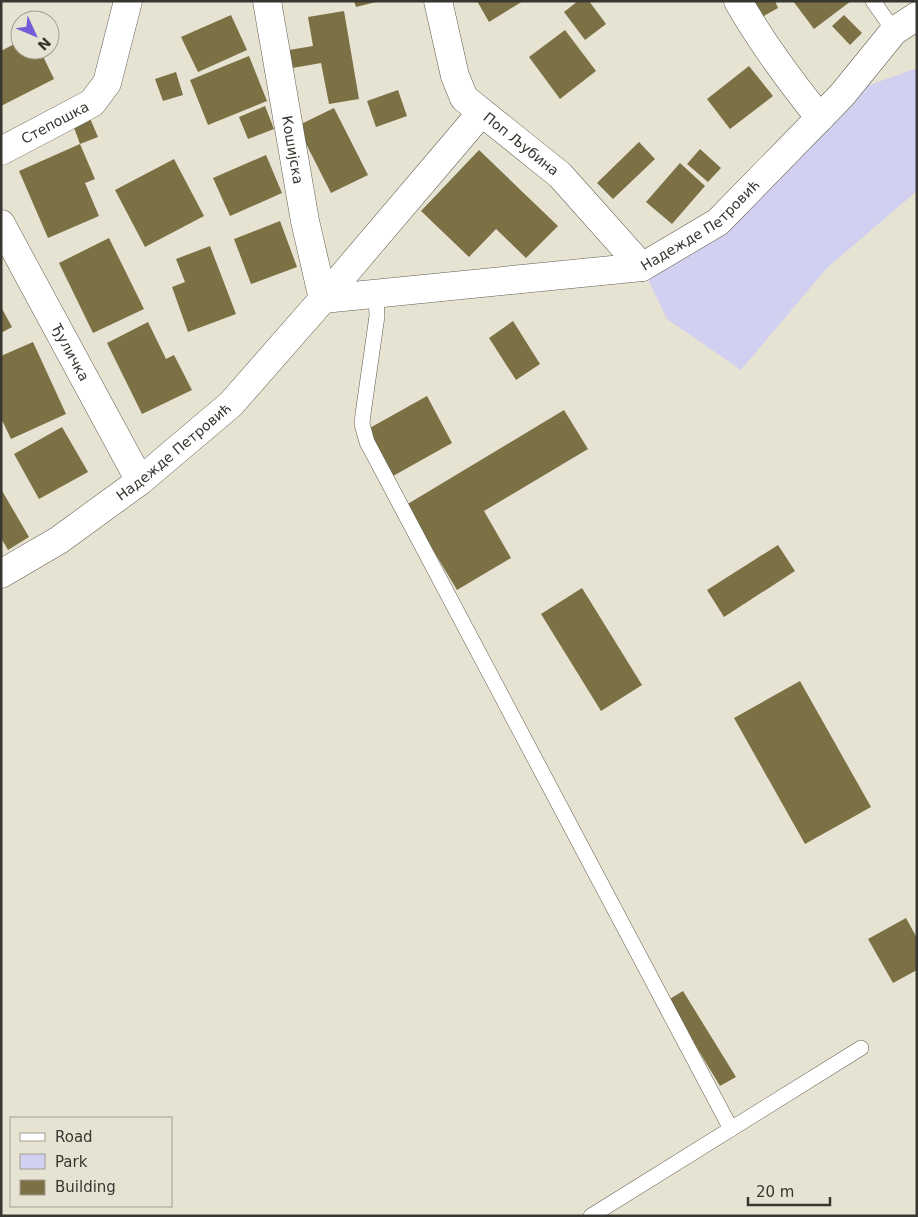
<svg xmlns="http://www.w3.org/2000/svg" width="918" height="1217" viewBox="0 0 918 1217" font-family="'DejaVu Sans',sans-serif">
	<rect width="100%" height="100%" fill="#e7e3d2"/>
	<path fill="#d1d0f1" d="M 917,68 L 917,191 L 827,268 L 741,370 L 667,319 L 642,267 L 718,222 L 842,95 Z"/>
	<g fill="#7b7145">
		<path d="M 354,1 L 376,1 L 376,2 L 356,7 Z"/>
		<path d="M 477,1 L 523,1 L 489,22 Z"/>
		<path d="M 578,1 L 589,1 L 606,24 L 585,40 L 564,12 Z"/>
		<path d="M 745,1 L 775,1 L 778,8 L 755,21 Z"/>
		<path d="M 793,1 L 851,1 L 814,29 Z"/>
		<path d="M 344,11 L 359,99 L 329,104 L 321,63 L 287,69 L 283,51 L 313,46 L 308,17 Z"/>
		<path d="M 231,15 L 247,50 L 198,72 L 181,37 Z"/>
		<path d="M 844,15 L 862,33 L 850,45 L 832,26 Z"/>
		<path d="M 565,30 L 596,71 L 560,99 L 529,57 Z"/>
		<path d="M 20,41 L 20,50 L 40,50 L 54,79 L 1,106 L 1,51 Z"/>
		<path d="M 249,56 L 267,101 L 208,125 L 190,80 Z"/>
		<path d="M 749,66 L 773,96 L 730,129 L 707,99 Z"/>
		<path d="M 176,72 L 183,95 L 163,101 L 155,79 Z"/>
		<path d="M 398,90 L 407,116 L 376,127 L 367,101 Z"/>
		<path d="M 265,106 L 274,129 L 248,139 L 239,117 Z"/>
		<path d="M 334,108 L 368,175 L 331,193 L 297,126 Z"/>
		<path d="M 89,116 L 98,137 L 80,144 L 95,179 L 85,183 L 99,216 L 48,238 L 19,171 L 80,144 L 72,122 Z"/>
		<path d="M 639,142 L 655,159 L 613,199 L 597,183 Z"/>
		<path d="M 700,149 L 721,168 L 708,182 L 687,164 Z"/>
		<path d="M 479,150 L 558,226 L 526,258 L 496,229 L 469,257 L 421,211 Z"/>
		<path d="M 266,155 L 282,193 L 230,216 L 213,178 Z"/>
		<path d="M 174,159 L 204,216 L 145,247 L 115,190 Z"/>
		<path d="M 680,163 L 705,186 L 672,224 L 646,202 Z"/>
		<path d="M 280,221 L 297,267 L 251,284 L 234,239 Z"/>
		<path d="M 109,238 L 144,309 L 93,333 L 59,263 Z"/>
		<path d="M 210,246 L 236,314 L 188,332 L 172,287 L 185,282 L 176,259 Z"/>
		<path d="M 1,307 L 12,327 L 1,333 Z"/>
		<path d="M 513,321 L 540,364 L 516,380 L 489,338 Z"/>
		<path d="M 148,322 L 166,359 L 174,355 L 192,390 L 142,414 L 107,343 Z"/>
		<path d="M 33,342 L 66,414 L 11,439 L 1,418 L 1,356 Z"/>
		<path d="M 427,396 L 452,443 L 393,476 L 368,429 Z"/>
		<path d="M 564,410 L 588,449 L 484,511 L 511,558 L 457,590 L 406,505 Z"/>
		<path d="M 62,427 L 88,472 L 39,499 L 14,454 Z"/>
		<path d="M 1,489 L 29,537 L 8,550 L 1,538 Z"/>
		<path d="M 778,545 L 795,571 L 724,617 L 707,590 Z"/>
		<path d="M 582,588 L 642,685 L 601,711 L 541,614 Z"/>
		<path d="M 800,681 L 871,807 L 805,844 L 734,718 Z"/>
		<path d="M 906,918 L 917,938 L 917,970 L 893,983 L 868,939 Z"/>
		<path d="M 683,991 L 736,1077 L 720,1086 L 668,1000 Z"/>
	</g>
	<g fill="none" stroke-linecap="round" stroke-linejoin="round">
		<defs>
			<g id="lane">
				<path d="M 873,1 L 894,31"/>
				<path d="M 376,294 L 377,316 L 363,414 L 362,424 L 367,442 L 731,1129"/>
				<path d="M 591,1216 L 861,1048"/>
			</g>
			<g id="street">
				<path id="s1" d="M 267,1 L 305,221 L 323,299 L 642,267 L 718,222 L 842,95 L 894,31 L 917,16"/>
				<path id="s2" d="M 438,1 L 455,76 L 464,98 L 560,175 L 642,267"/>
				<path d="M 738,1 C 762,43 790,81 820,118"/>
				<path id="s3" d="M 1,151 L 92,103 L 107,83 L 128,1"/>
				<path id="s4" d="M 1,224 L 140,481"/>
				<path id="s5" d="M 1,574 L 59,540 L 140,481 L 231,404 L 323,299 L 481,113"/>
			</g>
		</defs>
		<use href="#lane" stroke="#625e50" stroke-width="16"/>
		<use href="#street" stroke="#625e50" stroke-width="29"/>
		<use href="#lane" stroke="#fff" stroke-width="15"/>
		<use href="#street" stroke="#fff" stroke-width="28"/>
	</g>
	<g text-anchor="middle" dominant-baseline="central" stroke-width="5" stroke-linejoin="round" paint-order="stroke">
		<g font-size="14" fill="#383630" stroke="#e7e3d2">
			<text stroke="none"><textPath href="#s3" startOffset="61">Степошка</textPath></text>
			<text stroke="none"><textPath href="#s2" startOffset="174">Поп Љубина</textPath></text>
			<text stroke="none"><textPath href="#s1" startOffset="151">Кошијска</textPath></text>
			<text stroke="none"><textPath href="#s1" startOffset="696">Надежде Петровић</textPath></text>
			<text stroke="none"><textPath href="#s4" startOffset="146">Ђуличка</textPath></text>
			<text stroke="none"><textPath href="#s5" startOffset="212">Надежде Петровић</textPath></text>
		</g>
	</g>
	<rect width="918" height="1217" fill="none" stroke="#383630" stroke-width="5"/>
	<rect x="10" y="1117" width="162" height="90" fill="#e7e3d2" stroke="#a19e91"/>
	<rect x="20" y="1133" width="25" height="8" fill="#ffffff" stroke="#a19e91"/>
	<text x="55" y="1142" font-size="15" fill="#383630">Road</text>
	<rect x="20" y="1154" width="25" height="15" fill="#d1d0f1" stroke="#a19e91"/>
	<text x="55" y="1167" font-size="15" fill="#383630">Park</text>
	<rect x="20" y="1180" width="25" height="15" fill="#7b7145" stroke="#a19e91"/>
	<text x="55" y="1192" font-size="15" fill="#383630">Building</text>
	<g transform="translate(35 35) rotate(134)"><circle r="24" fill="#e7e3d2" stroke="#a19e91"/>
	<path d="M0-4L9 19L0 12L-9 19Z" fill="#735dd8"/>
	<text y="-8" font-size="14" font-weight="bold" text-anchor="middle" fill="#383630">N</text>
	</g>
	<path d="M748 1197v8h82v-8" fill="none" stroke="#383630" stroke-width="2.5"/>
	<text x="756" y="1197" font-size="15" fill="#383630" stroke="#e7e3d2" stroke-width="4" paint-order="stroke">20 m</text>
</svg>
